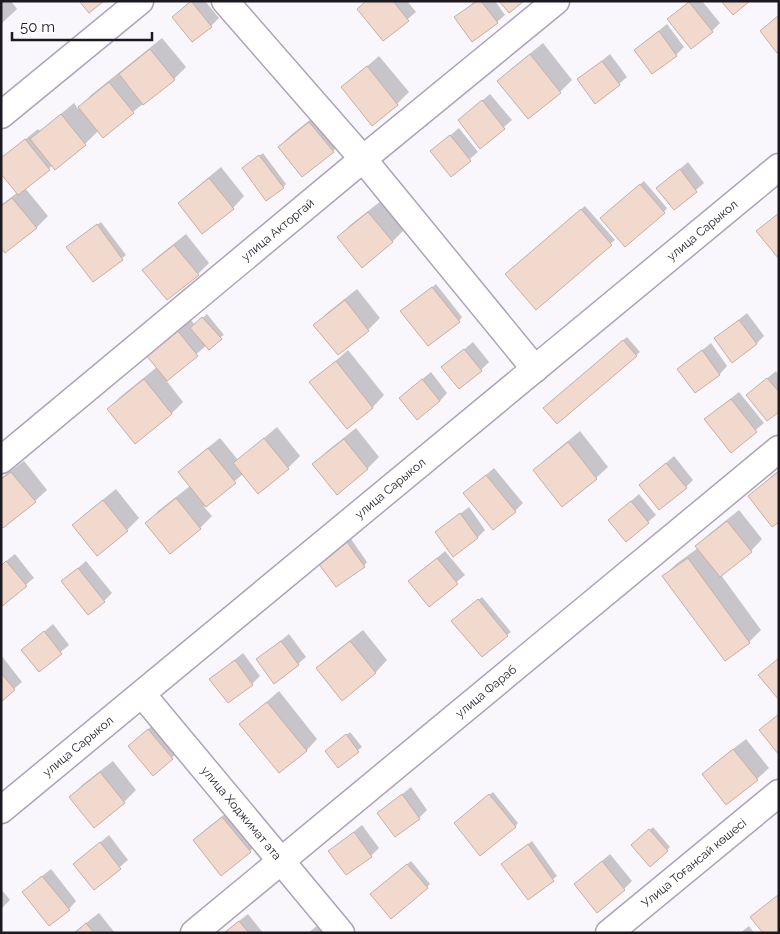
<svg xmlns="http://www.w3.org/2000/svg" width="780" height="934" viewBox="0 0 780 934" font-family="Raleway,sans-serif">
	<rect width="100%" height="100%" fill="#f9f7fc"/>
	<g fill="#0003">
		<path d="M 1,1 L 11,1 L 17,9 L 1,24 Z"/>
		<path d="M 191,1 L 205,1 L 219,18 L 211,26 L 173,17 Z"/>
		<path d="M 366,1 L 407,1 L 416,12 L 383,40 L 358,9 Z"/>
		<path d="M 475,1 L 495,1 L 505,15 L 497,22 L 456,18 Z"/>
		<path d="M 690,1 L 702,1 L 720,23 L 712,31 L 676,12 Z"/>
		<path d="M 667,24 L 684,47 L 676,55 L 652,72 L 635,50 Z"/>
		<path d="M 162,38 L 186,67 L 174,79 L 103,136 L 98,131 L 85,144 L 55,168 L 53,165 L 25,188 L 48,216 L 36,228 L 1,246 L 1,205 L 18,192 L 1,159 L 38,129 L 40,131 L 74,103 L 78,109 L 91,95 Z"/>
		<path d="M 543,43 L 572,80 L 560,92 L 529,117 L 499,81 L 511,69 Z"/>
		<path d="M 610,54 L 627,77 L 619,84 L 578,80 Z"/>
		<path d="M 379,56 L 409,92 L 397,104 L 343,87 Z"/>
		<path d="M 490,94 L 512,120 L 481,147 L 459,120 Z"/>
		<path d="M 321,111 L 345,140 L 333,151 L 279,147 L 291,135 Z"/>
		<path d="M 459,128 L 478,152 L 451,175 L 432,151 Z"/>
		<path d="M 263,153 L 286,184 L 283,187 L 247,165 Z"/>
		<path d="M 688,162 L 704,183 L 675,208 L 658,188 Z"/>
		<path d="M 221,167 L 244,196 L 233,208 L 179,203 L 191,192 Z"/>
		<path d="M 644,181 L 667,208 L 664,212 L 606,214 Z"/>
		<path d="M 381,201 L 404,230 L 392,242 L 339,237 L 350,225 Z"/>
		<path d="M 585,206 L 615,240 L 536,308 L 510,270 Z"/>
		<path d="M 101,222 L 126,255 L 93,281 L 72,243 Z"/>
		<path d="M 186,234 L 209,263 L 198,274 L 144,270 L 156,258 Z"/>
		<path d="M 436,284 L 462,317 L 459,321 L 406,308 Z"/>
		<path d="M 357,289 L 380,318 L 368,330 L 338,354 L 315,325 L 327,313 Z"/>
		<path d="M 747,313 L 764,336 L 756,344 L 715,339 Z"/>
		<path d="M 186,314 L 195,325 L 207,314 L 224,335 L 207,345 L 166,380 L 183,402 L 171,414 L 108,409 L 120,397 L 157,367 Z"/>
		<path d="M 627,337 L 640,352 L 558,423 L 548,404 Z"/>
		<path d="M 473,342 L 489,362 L 481,370 L 443,367 Z"/>
		<path d="M 711,343 L 727,366 L 720,374 L 695,391 L 679,369 Z"/>
		<path d="M 348,350 L 384,395 L 373,407 L 347,427 L 311,382 Z"/>
		<path d="M 776,371 L 779,375 L 779,410 L 747,395 Z"/>
		<path d="M 431,372 L 447,393 L 440,401 L 409,390 Z"/>
		<path d="M 739,392 L 764,423 L 731,451 L 714,412 Z"/>
		<path d="M 277,427 L 300,456 L 288,468 L 258,492 L 243,474 L 204,507 L 212,516 L 200,528 L 170,552 L 147,523 L 158,511 L 190,486 L 179,472 L 191,461 L 220,438 L 238,460 Z"/>
		<path d="M 356,428 L 379,457 L 368,468 L 314,464 L 326,452 Z"/>
		<path d="M 580,431 L 608,467 L 596,478 L 534,471 L 546,459 Z"/>
		<path d="M 674,456 L 693,480 L 686,487 L 641,485 Z"/>
		<path d="M 24,461 L 47,490 L 35,501 L 1,524 L 1,478 Z"/>
		<path d="M 494,468 L 523,503 L 515,511 L 465,493 Z"/>
		<path d="M 779,470 L 779,520 L 749,496 Z"/>
		<path d="M 116,489 L 139,518 L 127,530 L 74,525 L 85,514 Z"/>
		<path d="M 639,494 L 656,515 L 648,522 L 609,520 Z"/>
		<path d="M 469,507 L 485,530 L 478,537 L 437,532 Z"/>
		<path d="M 739,510 L 762,539 L 751,551 L 721,575 L 761,630 L 749,642 L 725,659 L 664,576 L 676,564 L 698,548 L 697,546 L 709,534 Z"/>
		<path d="M 351,539 L 367,562 L 364,566 L 323,559 Z"/>
		<path d="M 445,551 L 465,575 L 429,605 L 410,581 Z"/>
		<path d="M 15,554 L 34,578 L 1,605 L 1,565 Z"/>
		<path d="M 86,561 L 112,593 L 104,601 L 63,581 Z"/>
		<path d="M 482,597 L 511,632 L 507,635 L 456,617 Z"/>
		<path d="M 53,624 L 69,645 L 39,670 L 23,650 Z"/>
		<path d="M 363,630 L 387,660 L 376,672 L 342,699 L 318,668 L 330,656 Z"/>
		<path d="M 289,634 L 306,657 L 298,664 L 258,659 Z"/>
		<path d="M 243,653 L 260,676 L 252,684 L 211,679 Z"/>
		<path d="M 1,655 L 22,682 L 1,700 Z"/>
		<path d="M 279,691 L 317,739 L 306,751 L 241,724 Z"/>
		<path d="M 152,726 L 176,754 L 153,774 L 133,742 Z"/>
		<path d="M 350,732 L 362,747 L 338,766 L 330,748 Z"/>
		<path d="M 746,739 L 769,768 L 757,779 L 704,774 L 715,763 Z"/>
		<path d="M 113,761 L 136,790 L 124,802 L 94,826 L 71,797 L 82,785 Z"/>
		<path d="M 411,787 L 427,810 L 419,818 L 395,836 L 379,813 Z"/>
		<path d="M 493,792 L 518,823 L 515,827 L 459,819 Z"/>
		<path d="M 235,806 L 262,839 L 250,851 L 195,840 L 206,829 Z"/>
		<path d="M 362,825 L 379,848 L 371,856 L 330,851 Z"/>
		<path d="M 653,827 L 670,847 L 667,850 L 636,842 Z"/>
		<path d="M 109,835 L 128,860 L 95,888 L 75,864 Z"/>
		<path d="M 532,841 L 557,876 L 528,899 L 502,864 Z"/>
		<path d="M 610,854 L 632,881 L 624,889 L 576,884 Z"/>
		<path d="M 411,861 L 430,884 L 427,887 L 375,891 Z"/>
		<path d="M 51,869 L 76,901 L 69,909 L 31,885 Z"/>
		<path d="M 1,889 L 10,900 L 1,909 Z"/>
		<path d="M 99,913 L 115,933 L 73,933 Z"/>
		<path d="M 248,914 L 263,933 L 224,933 L 226,931 Z"/>
		<path d="M 323,921 L 332,933 L 308,933 Z"/>
		<path d="M 749,926 L 754,933 L 740,933 Z"/>
	</g>
	<g fill="#f2d9cd" stroke="#c6afa3">
		<path d="M 79,1 L 104,1 L 89,13 Z"/>
		<path d="M 191,1 L 212,27 L 192,42 L 172,17 Z"/>
		<path d="M 366,1 L 393,1 L 409,21 L 383,41 L 357,9 Z"/>
		<path d="M 477,1 L 481,1 L 498,23 L 472,42 L 454,17 Z"/>
		<path d="M 499,1 L 524,1 L 509,13 Z"/>
		<path d="M 721,1 L 750,1 L 733,15 Z"/>
		<path d="M 689,2 L 713,32 L 691,49 L 667,19 Z"/>
		<path d="M 779,15 L 779,52 L 777,53 L 760,31 Z"/>
		<path d="M 659,31 L 677,56 L 652,74 L 634,50 Z"/>
		<path d="M 150,49 L 175,80 L 143,105 L 119,74 Z"/>
		<path d="M 530,54 L 561,93 L 528,119 L 497,81 Z"/>
		<path d="M 602,61 L 620,85 L 595,104 L 577,79 Z"/>
		<path d="M 367,66 L 398,105 L 372,126 L 341,87 Z"/>
		<path d="M 109,82 L 134,113 L 103,138 L 78,107 Z"/>
		<path d="M 482,100 L 505,129 L 480,149 L 458,120 Z"/>
		<path d="M 61,114 L 86,145 L 55,170 L 30,139 Z"/>
		<path d="M 309,122 L 334,152 L 302,177 L 278,147 Z"/>
		<path d="M 450,135 L 471,161 L 451,177 L 430,151 Z"/>
		<path d="M 25,139 L 50,170 L 18,195 L 1,174 L 1,158 Z"/>
		<path d="M 259,155 L 284,188 L 266,201 L 242,168 Z"/>
		<path d="M 680,169 L 697,192 L 674,210 L 656,188 Z"/>
		<path d="M 209,178 L 234,209 L 202,234 L 178,203 Z"/>
		<path d="M 640,184 L 665,213 L 625,247 L 600,218 Z"/>
		<path d="M 12,198 L 37,228 L 5,253 L 1,248 L 1,206 Z"/>
		<path d="M 581,209 L 612,245 L 536,310 L 505,274 Z"/>
		<path d="M 368,212 L 393,242 L 362,268 L 337,237 Z"/>
		<path d="M 779,213 L 779,259 L 756,231 Z"/>
		<path d="M 97,224 L 123,260 L 93,282 L 66,247 Z"/>
		<path d="M 174,245 L 199,275 L 167,300 L 142,270 Z"/>
		<path d="M 432,287 L 460,322 L 428,346 L 400,311 Z"/>
		<path d="M 345,300 L 369,331 L 338,355 L 313,325 Z"/>
		<path d="M 202,317 L 222,339 L 209,350 L 190,328 Z"/>
		<path d="M 739,320 L 757,344 L 732,363 L 714,338 Z"/>
		<path d="M 173,325 L 198,356 L 167,381 L 142,350 Z"/>
		<path d="M 623,340 L 637,356 L 557,424 L 543,408 Z"/>
		<path d="M 464,349 L 482,371 L 459,389 L 441,367 Z"/>
		<path d="M 702,350 L 720,375 L 695,393 L 677,369 Z"/>
		<path d="M 336,361 L 373,408 L 347,429 L 309,382 Z"/>
		<path d="M 767,378 L 779,392 L 779,412 L 767,421 L 746,395 Z"/>
		<path d="M 144,379 L 172,414 L 135,444 L 107,409 Z"/>
		<path d="M 422,379 L 440,401 L 417,420 L 399,398 Z"/>
		<path d="M 731,399 L 757,432 L 731,453 L 704,419 Z"/>
		<path d="M 264,438 L 289,469 L 258,494 L 233,463 Z"/>
		<path d="M 344,439 L 368,469 L 337,495 L 312,464 Z"/>
		<path d="M 568,442 L 597,479 L 562,507 L 533,470 Z"/>
		<path d="M 208,448 L 236,483 L 206,507 L 178,472 Z"/>
		<path d="M 666,463 L 687,488 L 659,510 L 639,485 Z"/>
		<path d="M 779,471 L 779,522 L 772,527 L 748,496 Z"/>
		<path d="M 11,472 L 36,502 L 3,528 L 1,526 L 1,479 Z"/>
		<path d="M 486,475 L 516,512 L 493,530 L 463,493 Z"/>
		<path d="M 176,498 L 201,529 L 170,554 L 145,523 Z"/>
		<path d="M 103,500 L 128,531 L 97,556 L 72,525 Z"/>
		<path d="M 631,501 L 649,523 L 626,542 L 608,520 Z"/>
		<path d="M 460,513 L 478,538 L 453,557 L 435,532 Z"/>
		<path d="M 727,521 L 752,552 L 720,577 L 695,546 Z"/>
		<path d="M 347,542 L 365,567 L 336,587 L 318,563 Z"/>
		<path d="M 437,558 L 458,584 L 429,607 L 408,581 Z"/>
		<path d="M 688,558 L 750,643 L 725,661 L 662,576 Z"/>
		<path d="M 6,561 L 27,586 L 1,607 L 1,566 Z"/>
		<path d="M 78,568 L 105,602 L 88,615 L 61,581 Z"/>
		<path d="M 478,599 L 508,636 L 482,657 L 451,621 Z"/>
		<path d="M 44,631 L 62,654 L 39,672 L 21,650 Z"/>
		<path d="M 281,641 L 299,665 L 274,684 L 256,659 Z"/>
		<path d="M 350,641 L 376,673 L 342,701 L 316,668 Z"/>
		<path d="M 779,658 L 779,700 L 758,675 Z"/>
		<path d="M 235,660 L 253,685 L 228,703 L 209,679 Z"/>
		<path d="M 1,673 L 15,690 L 1,702 Z"/>
		<path d="M 267,702 L 307,751 L 279,773 L 239,724 Z"/>
		<path d="M 779,714 L 779,755 L 759,730 Z"/>
		<path d="M 148,729 L 173,759 L 153,776 L 128,746 Z"/>
		<path d="M 346,734 L 359,752 L 338,768 L 325,751 Z"/>
		<path d="M 733,749 L 758,780 L 726,805 L 702,774 Z"/>
		<path d="M 100,772 L 125,803 L 94,828 L 69,797 Z"/>
		<path d="M 402,794 L 420,819 L 395,837 L 377,813 Z"/>
		<path d="M 489,794 L 516,827 L 480,856 L 454,823 Z"/>
		<path d="M 222,817 L 251,852 L 221,876 L 193,840 Z"/>
		<path d="M 649,829 L 668,851 L 650,867 L 631,845 Z"/>
		<path d="M 354,832 L 372,857 L 346,875 L 328,851 Z"/>
		<path d="M 100,842 L 121,869 L 94,890 L 73,864 Z"/>
		<path d="M 528,844 L 554,881 L 528,900 L 501,864 Z"/>
		<path d="M 602,861 L 625,890 L 597,913 L 574,884 Z"/>
		<path d="M 407,864 L 428,888 L 391,919 L 370,894 Z"/>
		<path d="M 42,876 L 70,910 L 49,926 L 22,892 Z"/>
		<path d="M 778,895 L 779,933 L 763,933 L 750,917 Z"/>
		<path d="M 239,921 L 249,933 L 224,933 Z"/>
		<path d="M 86,923 L 94,933 L 75,933 Z"/>
	</g>
	<g fill="none" stroke-linecap="round" stroke-linejoin="round">
		<defs>
			<g id="minor">
				<path d="M 225,1 L 363,159 L 535,369"/>
				<path d="M 1,115 L 140,1"/>
				<path id="s1" d="M 1,460 L 363,159 L 556,1"/>
				<path id="s2" d="M 142,694 L 341,933"/>
				<path id="s3" d="M 1,810 L 779,167"/>
				<path id="s4" d="M 194,933 L 779,449"/>
				<path id="s5" d="M 609,933 L 779,793"/>
			</g>
		</defs>
		<use href="#minor" stroke="#ada3b8" stroke-width="29"/>
		<use href="#minor" stroke="#fff" stroke-width="26"/>
	</g>
	<g text-anchor="middle" dominant-baseline="central" stroke-width="4" stroke-linejoin="round" paint-order="stroke">
		<g font-size="12" fill="#1d1921" stroke="#fff">
			<text stroke="none"><textPath href="#s1" startOffset="360">улица Акторгай</textPath></text>
			<text stroke="none"><textPath href="#s3" startOffset="910">улица Сарыкол</textPath></text>
			<text stroke="none"><textPath href="#s3" startOffset="505">улица Сарыкол</textPath></text>
			<text stroke="none"><textPath href="#s4" startOffset="379">улица Фараб</textPath></text>
			<text stroke="none"><textPath href="#s3" startOffset="100">улица Сарыкол</textPath></text>
			<text stroke="none"><textPath href="#s2" startOffset="155">улица Ходжимат ата</textPath></text>
			<text stroke="none"><textPath href="#s5" startOffset="110">Улица Тоғансай көшесі</textPath></text>
		</g>
	</g>
	<rect width="780" height="934" fill="none" stroke="#1d1921" stroke-width="5"/>
	<path d="M12 32v8h140v-8" fill="none" stroke="#1d1921" stroke-width="2.5"/>
	<text x="20" y="32" font-size="15" fill="#1d1921" stroke="#ffffff" stroke-width="4" paint-order="stroke">50 m</text>
</svg>
